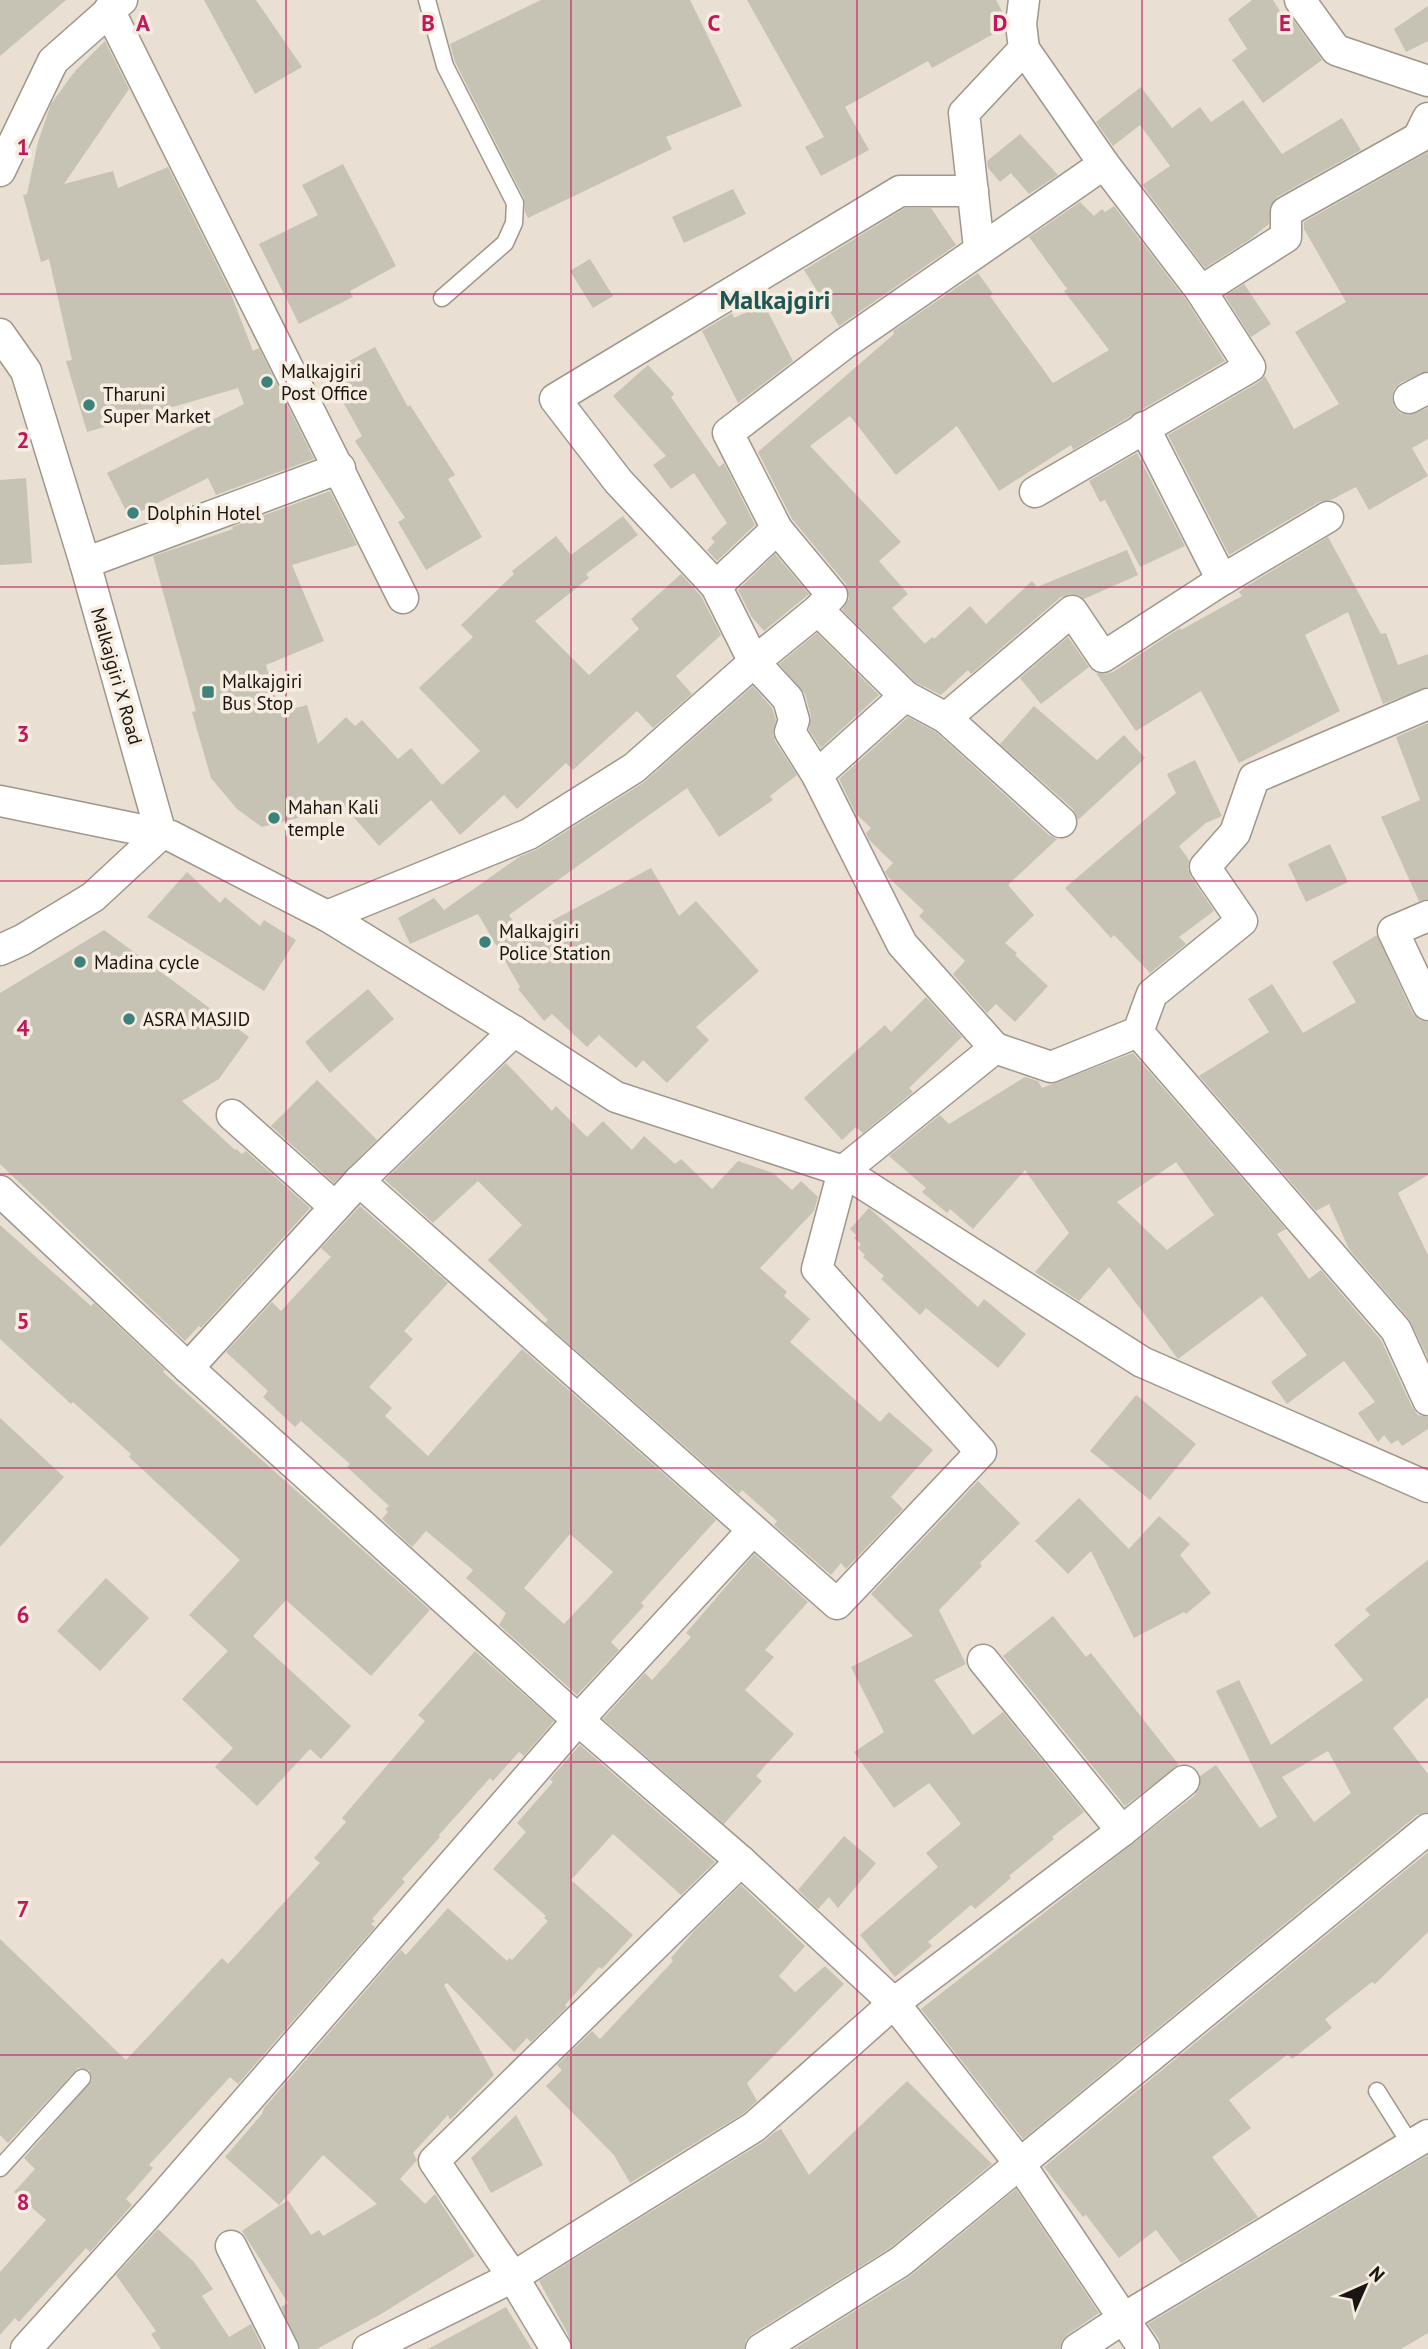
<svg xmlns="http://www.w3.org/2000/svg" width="1428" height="2349" viewBox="0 0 1428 2349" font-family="'PT Sans',sans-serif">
	<rect width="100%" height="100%" fill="#e9dfd2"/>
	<g fill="#c6c3b5" fill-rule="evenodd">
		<path d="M 0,0 L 66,0 L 0,56 Z"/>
		<path d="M 204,0 L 256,0 L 302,67 L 255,94 Z"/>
		<path d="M 541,0 L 690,0 L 742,106 L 666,137 L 672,149 L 528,218 L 525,212 L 524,198 L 455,62 L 450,44 Z"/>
		<path d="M 747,0 L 996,0 L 1004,15 L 1004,28 L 932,68 L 928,61 L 845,107 L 869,150 L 821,176 L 805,147 L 824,137 Z"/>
		<path d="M 1252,0 L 1273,0 L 1286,21 L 1291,17 L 1322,60 L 1263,103 L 1232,60 L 1247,49 L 1228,19 Z"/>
		<path d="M 1428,6 L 1428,41 L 1406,52 L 1394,29 Z"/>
		<path d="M 105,41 L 129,89 L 64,184 L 113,171 L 118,188 L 168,167 L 229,289 L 253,351 L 259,348 L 314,459 L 216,495 L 208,478 L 129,517 L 107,473 L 244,404 L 238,388 L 87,432 L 66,361 L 72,360 L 49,259 L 41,262 L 23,195 L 27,194 L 38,142 L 51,104 L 75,71 Z"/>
		<path d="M 1141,87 L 1172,128 L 1200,107 L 1211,122 L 1243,100 L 1282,154 L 1342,118 L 1361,150 L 1277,197 L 1271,204 L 1269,224 L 1249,240 L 1205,268 L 1142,185 L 1170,166 L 1140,125 L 1113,146 L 1096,122 Z"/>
		<path d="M 1020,134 L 1058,175 L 1029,194 L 1011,173 L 1000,182 L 988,168 L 987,161 Z"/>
		<path d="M 1428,152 L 1428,371 L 1400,383 L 1394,389 L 1392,398 L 1394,407 L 1400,413 L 1408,415 L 1428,408 L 1428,439 L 1412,448 L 1428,476 L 1369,510 L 1356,487 L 1331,500 L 1319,502 L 1229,555 L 1168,435 L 1259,382 L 1265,376 L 1294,429 L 1339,404 L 1295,332 L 1346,302 L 1304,229 L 1304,222 Z"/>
		<path d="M 343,164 L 396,266 L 350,291 L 353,297 L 299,324 L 259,244 L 318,215 L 302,185 Z"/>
		<path d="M 733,189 L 746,214 L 684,243 L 672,217 Z"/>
		<path d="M 1080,202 L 1094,216 L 1102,209 L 1105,212 L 1114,206 L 1187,301 L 1225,361 L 1073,450 L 1071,445 L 999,491 L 957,426 L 896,475 L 850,416 L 810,446 L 901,542 L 879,561 L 908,594 L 892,608 L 925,644 L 932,637 L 934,639 L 970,606 L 986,624 L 1032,581 L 1037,587 L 1127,550 L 1138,575 L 1084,599 L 1078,595 L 1070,594 L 1061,597 L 971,674 L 968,670 L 941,695 L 915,682 L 842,610 L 849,599 L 846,584 L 792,519 L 758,452 L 894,334 L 893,331 L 978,273 L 993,294 L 990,296 L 1053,383 L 1109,350 L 1064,291 L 1067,289 L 1029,237 Z"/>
		<path d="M 905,208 L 931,208 L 956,245 L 839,326 L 804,270 Z"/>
		<path d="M 590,259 L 613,296 L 593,308 L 570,271 Z"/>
		<path d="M 1244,284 L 1271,324 L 1251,337 L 1225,296 Z"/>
		<path d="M 764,304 L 793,361 L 738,403 L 702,331 L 732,313 L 734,318 Z"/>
		<path d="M 375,347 L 408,407 L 410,405 L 455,475 L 448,479 L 482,537 L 426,570 L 398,522 L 405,518 L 355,441 L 362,436 L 327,373 Z"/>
		<path d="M 648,365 L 674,394 L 671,397 L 719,467 L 724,463 L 755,525 L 717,561 L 707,550 L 715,542 L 711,538 L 727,523 L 694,473 L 671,489 L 653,465 L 666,456 L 613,396 Z"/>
		<path d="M 1137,453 L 1185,546 L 1140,567 L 1105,500 L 1100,502 L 1089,481 Z"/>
		<path d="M 26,478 L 32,563 L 0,565 L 0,480 Z"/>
		<path d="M 330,491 L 357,545 L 292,565 L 324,641 L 266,665 L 280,712 L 307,705 L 318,744 L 346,717 L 355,726 L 362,720 L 398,759 L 411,748 L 442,785 L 480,751 L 419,688 L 473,637 L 461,625 L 514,574 L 512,571 L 556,536 L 571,555 L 623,516 L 638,535 L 586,574 L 589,578 L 535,621 L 589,675 L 639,629 L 631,619 L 681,574 L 701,596 L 721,635 L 676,676 L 692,694 L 653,728 L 637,711 L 573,770 L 566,763 L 517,809 L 504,795 L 460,835 L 431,800 L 379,846 L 344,806 L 262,827 L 237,809 L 211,778 L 192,712 L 196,711 L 153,556 L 233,529 L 232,527 Z"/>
		<path d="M 1328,537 L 1381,634 L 1386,633 L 1398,665 L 1428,654 L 1428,687 L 1383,704 L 1348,612 L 1305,635 L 1340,711 L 1239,763 L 1201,691 L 1136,731 L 1096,673 L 1105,674 L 1113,672 L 1180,628 L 1181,630 L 1242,596 L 1239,592 L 1242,589 Z"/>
		<path d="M 775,554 L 809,594 L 764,631 L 751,616 L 738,590 Z"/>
		<path d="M 817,633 L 879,695 L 821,748 L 809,730 L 811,716 L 805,694 L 779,664 Z"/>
		<path d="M 1068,637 L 1089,667 L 1041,704 L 1020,678 Z"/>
		<path d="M 753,686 L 772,708 L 776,720 L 773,734 L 775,741 L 797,775 L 770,796 L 773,800 L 719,837 L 687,788 L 509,915 L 523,936 L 651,868 L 679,916 L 696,901 L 759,971 L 696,1027 L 709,1040 L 667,1083 L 643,1060 L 636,1068 L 599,1035 L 587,1047 L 552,1014 L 544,1021 L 518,989 L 520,987 L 478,914 L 410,944 L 398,918 L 434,898 L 444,910 L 519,857 L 538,849 L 643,783 Z"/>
		<path d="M 1034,706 L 1097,760 L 1124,735 L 1145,758 L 1078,820 L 1073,809 L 1000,744 Z"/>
		<path d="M 908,717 L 936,732 L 1049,835 L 1057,839 L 1008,885 L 1034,915 L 1005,943 L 1017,953 L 1015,955 L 1048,986 L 1015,1022 L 996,1004 L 987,1013 L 953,974 L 965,961 L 919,916 L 924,911 L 888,877 L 885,872 L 893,863 L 869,840 L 866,833 L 871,828 L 856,814 L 839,779 Z"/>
		<path d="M 1428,723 L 1428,899 L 1419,901 L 1381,817 L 1420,800 L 1396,737 Z"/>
		<path d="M 1195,760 L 1222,816 L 1206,823 L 1179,846 L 1189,860 L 1188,869 L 1191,877 L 1214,911 L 1179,937 L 1186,944 L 1150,973 L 1114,935 L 1111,938 L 1065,888 L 1176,793 L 1167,774 Z"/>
		<path d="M 1330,844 L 1348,882 L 1306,902 L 1288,864 Z"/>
		<path d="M 187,872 L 220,903 L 225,897 L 260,926 L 264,920 L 296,940 L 264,991 L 147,917 Z"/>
		<path d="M 104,930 L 249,1037 L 219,1079 L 182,1101 L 235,1150 L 236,1149 L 242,1154 L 246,1151 L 310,1208 L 201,1328 L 199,1326 L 185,1341 L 0,1164 L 0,993 Z"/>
		<path d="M 1377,935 L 1412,1012 L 1419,1020 L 1428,1022 L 1428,1175 L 1398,1193 L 1428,1255 L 1428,1358 L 1409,1319 L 1349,1249 L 1329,1204 L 1316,1211 L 1199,1076 L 1269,1032 L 1248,999 L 1272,984 L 1303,1033 L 1356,1002 L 1332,962 Z"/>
		<path d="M 368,989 L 394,1019 L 330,1073 L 305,1042 Z"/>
		<path d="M 926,997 L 962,1037 L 909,1088 L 913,1092 L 863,1133 L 856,1127 L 842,1140 L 804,1098 L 885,1025 L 891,1032 Z"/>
		<path d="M 1133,1053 L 1286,1229 L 1277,1234 L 1309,1279 L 1321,1270 L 1381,1340 L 1412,1407 L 1418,1415 L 1428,1417 L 1428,1429 L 1402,1446 L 1398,1440 L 1391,1444 L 1384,1435 L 1378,1442 L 1358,1413 L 1375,1402 L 1344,1361 L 1287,1404 L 1271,1382 L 1307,1355 L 1262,1296 L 1178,1359 L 1109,1267 L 1079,1301 L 1035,1272 L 1069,1233 L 1025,1170 L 973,1229 L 950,1209 L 947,1213 L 922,1192 L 926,1188 L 889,1156 L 940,1115 L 949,1124 L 1025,1077 L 1038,1081 L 1042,1088 ZM 1176,1162 L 1214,1215 L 1167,1250 L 1117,1202 Z"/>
		<path d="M 506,1063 L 552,1111 L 556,1106 L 587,1137 L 603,1121 L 632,1150 L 644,1136 L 675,1164 L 681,1159 L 712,1189 L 738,1161 L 773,1173 L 792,1190 L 801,1181 L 818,1197 L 814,1211 L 760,1268 L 787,1292 L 784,1296 L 810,1319 L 790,1342 L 880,1422 L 889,1412 L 933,1450 L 891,1497 L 903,1509 L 846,1569 L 841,1563 L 831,1575 L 774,1525 L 777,1521 L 742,1490 L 739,1494 L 545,1323 L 548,1320 L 488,1260 L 522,1225 L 478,1181 L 433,1223 L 385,1180 Z"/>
		<path d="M 317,1080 L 377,1140 L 334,1183 L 271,1126 Z"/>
		<path d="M 360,1206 L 448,1283 L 404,1331 L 413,1339 L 369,1387 L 392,1408 L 385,1416 L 428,1456 L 522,1349 L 716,1520 L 641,1603 L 644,1606 L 611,1642 L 619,1650 L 577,1695 L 499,1625 L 506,1613 L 466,1578 L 473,1570 L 426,1531 L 412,1547 L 382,1519 L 388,1512 L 385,1509 L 389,1506 L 347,1467 L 350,1464 L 301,1421 L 295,1427 L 263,1397 L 268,1391 L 226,1352 L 272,1302 L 281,1311 L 331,1257 L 321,1248 ZM 570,1534 L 613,1572 L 564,1624 L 524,1588 Z"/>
		<path d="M 869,1208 L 978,1307 L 984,1299 L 1026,1334 L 998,1368 L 926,1308 L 920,1315 L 881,1279 L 884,1276 L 863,1257 L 865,1255 L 858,1248 L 861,1244 L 854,1238 L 857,1236 L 850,1229 Z"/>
		<path d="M 0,1225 L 91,1306 L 94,1303 L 165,1370 L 163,1372 L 430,1610 L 371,1676 L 286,1600 L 253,1636 L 351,1726 L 321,1759 L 310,1749 L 257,1806 L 215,1767 L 233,1748 L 182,1699 L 228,1651 L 189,1615 L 240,1560 L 129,1457 L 131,1454 L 73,1402 L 71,1404 L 0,1339 Z"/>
		<path d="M 1136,1395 L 1196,1444 L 1150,1500 L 1090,1451 Z"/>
		<path d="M 0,1418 L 64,1477 L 0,1547 Z"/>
		<path d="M 978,1481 L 1020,1523 L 980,1563 L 982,1566 L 939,1610 L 966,1664 L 934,1680 L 973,1735 L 1003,1712 L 1084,1812 L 1052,1837 L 1054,1839 L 1009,1876 L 1011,1878 L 975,1909 L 971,1905 L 928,1942 L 932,1946 L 895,1977 L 860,1935 L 938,1867 L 926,1853 L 961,1824 L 929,1783 L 894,1808 L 854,1752 L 884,1732 L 851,1667 L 913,1636 L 871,1594 Z"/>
		<path d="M 1079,1498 L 1129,1549 L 1159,1516 L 1190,1544 L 1180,1555 L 1211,1593 L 1186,1614 L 1184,1612 L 1134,1638 L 1091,1551 L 1068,1574 L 1035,1541 Z"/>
		<path d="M 754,1554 L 808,1602 L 765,1650 L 774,1657 L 745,1690 L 794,1734 L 756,1776 L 762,1781 L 724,1824 L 603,1719 L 645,1673 L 652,1680 L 691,1637 L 686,1633 Z"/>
		<path d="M 1428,1560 L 1428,1697 L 1393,1728 L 1428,1774 L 1428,1812 L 1417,1815 L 1023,2139 L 921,2009 L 1195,1795 L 1200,1787 L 1200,1776 L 1216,1765 L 1260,1828 L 1277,1817 L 1216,1691 L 1239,1680 L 1271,1745 L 1363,1680 L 1334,1645 L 1370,1615 L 1365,1609 ZM 1328,1751 L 1351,1793 L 1314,1822 L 1282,1777 Z"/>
		<path d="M 106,1578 L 149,1618 L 100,1671 L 57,1631 Z"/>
		<path d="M 1053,1616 L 1086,1657 L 1091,1653 L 1179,1765 L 1125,1806 L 1003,1656 Z"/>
		<path d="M 475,1651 L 554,1721 L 524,1756 L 519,1752 L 493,1781 L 490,1778 L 439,1835 L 440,1837 L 402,1879 L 405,1882 L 372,1919 L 375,1921 L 371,1924 L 375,1927 L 238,2084 L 230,2077 L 149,2165 L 153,2168 L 126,2199 L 132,2205 L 90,2252 L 86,2248 L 19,2322 L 15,2318 L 0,2335 L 0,2272 L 46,2220 L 14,2192 L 35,2169 L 24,2158 L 92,2080 L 89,2070 L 78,2068 L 8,2143 L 0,2135 L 0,1939 L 126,2060 L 222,1958 L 228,1964 L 320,1863 L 314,1858 L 346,1822 L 342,1818 L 425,1721 L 418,1715 Z"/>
		<path d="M 580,1745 L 715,1862 L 681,1895 L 613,1834 L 571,1880 L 633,1935 L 602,1969 L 599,1967 L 565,2005 L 567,2007 L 531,2042 L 527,2038 L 514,2052 L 447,1983 L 444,1985 L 494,2075 L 450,2120 L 448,2115 L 413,2153 L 417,2160 L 400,2179 L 425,2204 L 435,2194 L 475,2256 L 381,2314 L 317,2349 L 300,2349 L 281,2307 L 288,2303 L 242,2231 L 288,2200 L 311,2235 L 319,2230 L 323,2236 L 377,2204 L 323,2155 L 279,2205 L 225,2157 L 262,2114 L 264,2108 L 401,1950 L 406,1955 L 448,1908 L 507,1961 L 510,1958 L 512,1960 L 548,1921 L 544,1918 L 546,1916 L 493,1869 L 526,1832 L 517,1823 L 553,1782 L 550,1779 Z"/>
		<path d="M 844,1836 L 876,1863 L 838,1908 L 829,1897 L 818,1909 L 798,1890 Z"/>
		<path d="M 1428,1852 L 1428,1932 L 1375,1984 L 1372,1982 L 1325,2019 L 1332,2028 L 1292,2059 L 1288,2054 L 1229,2100 L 1251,2128 L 1212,2157 L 1258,2217 L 1181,2263 L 1156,2230 L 1119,2258 L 1086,2215 L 1083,2217 L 1044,2167 Z"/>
		<path d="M 741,1885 L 805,1946 L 779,1976 L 795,1992 L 825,1966 L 844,1984 L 747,2083 L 757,2101 L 744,2113 L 630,2183 L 614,2155 L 546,2086 L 562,2070 L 557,2065 L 592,2031 L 600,2039 L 673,1961 L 671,1958 L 695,1930 Z"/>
		<path d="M 907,2081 L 992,2164 L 890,2248 L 752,2334 L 746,2340 L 744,2349 L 573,2349 L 567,2332 L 539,2281 L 763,2142 L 775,2132 L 781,2129 L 809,2175 Z"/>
		<path d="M 516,2115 L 543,2165 L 491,2193 L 471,2158 Z"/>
		<path d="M 1428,2155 L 1428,2333 L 1401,2349 L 1161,2349 L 1159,2339 L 1148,2324 Z"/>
		<path d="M 1016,2189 L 1099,2313 L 1067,2335 L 1062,2341 L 1060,2349 L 794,2349 L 909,2277 Z"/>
		<path d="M 158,2229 L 194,2262 L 213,2289 L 202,2296 L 229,2337 L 251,2324 L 263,2349 L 161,2349 L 151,2334 L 156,2331 L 116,2275 Z"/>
		<path d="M 506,2307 L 532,2349 L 428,2349 Z"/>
	</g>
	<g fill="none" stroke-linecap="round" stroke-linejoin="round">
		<defs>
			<g id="lane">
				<path d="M 427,0 L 445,66 L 515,203 L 514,223 L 505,243 L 442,298"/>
				<path d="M 1377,2091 L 1411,2145"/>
				<path d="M 0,2168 L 82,2078"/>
			</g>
			<g id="street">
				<path d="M 1300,0 L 1336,50 L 1428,81"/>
				<path d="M 109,10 L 403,598"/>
				<path d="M 1024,49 L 1104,164 L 1201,291 L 1250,367 L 1035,492"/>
				<path d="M 0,171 L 53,61 L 122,0"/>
				<path d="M 973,191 L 900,191 L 555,399 L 618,481 L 716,586 L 754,662 L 788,699 L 794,720 L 790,732 L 817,775 L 902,944 L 995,1048"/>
				<path d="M 979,248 L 964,113 L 1024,49 L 1021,24 L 1024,0"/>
				<path d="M 1201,291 L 1286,237 L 1286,212 L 1418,138 L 1428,118"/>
				<path d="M 0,334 L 26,371 L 85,563 L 161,834 L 93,897 L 22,940 L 0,950"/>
				<path d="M 1409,398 L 1428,388"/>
				<path d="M 1144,427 L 1222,580"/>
				<path d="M 85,563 L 340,468"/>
				<path d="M 716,586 L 777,529"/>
				<path d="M 946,718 L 1072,611 L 1103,657 L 1222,580 L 1328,517"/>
				<path d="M 817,775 L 905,696"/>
				<path d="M 0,801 L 171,836 L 327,916 L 514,1031 L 616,1097 L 843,1171 L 1142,1362 L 1428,1487"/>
				<path d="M 1061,822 L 946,718 L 905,696 L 818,610 L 832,595 L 777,529 L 728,433 L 844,344 L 1104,164"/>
				<path d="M 327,916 L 529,834 L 634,768 L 754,662 L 818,610"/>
				<path d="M 1428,916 L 1393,931 L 1428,1005"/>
				<path d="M 1138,1032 L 1396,1330 L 1428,1400"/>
				<path d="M 232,1115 L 335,1207"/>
				<path d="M 359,1181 L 837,1604 L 981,1452 L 817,1269 L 843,1171 L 995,1048 L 1051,1067 L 1138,1032 L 1152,994 L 1242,921 L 1205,867 L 1235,833 L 1254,778 L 1428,704"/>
				<path d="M 0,1191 L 188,1368 L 578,1720 L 741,1861 L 894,2003 L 1020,2164 L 1144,2349"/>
				<path d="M 188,1368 L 359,1181 L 514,1031"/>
				<path d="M 983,1660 L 1122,1831"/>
				<path d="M 231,2246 L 283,2349"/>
				<path d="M 26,2349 L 156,2205 L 578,1720 L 753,1530"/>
				<path d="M 368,2349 L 513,2277 L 754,2127 L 894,2003 L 1122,1831 L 1184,1781"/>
				<path d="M 556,2349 L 513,2277 L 434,2161 L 741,1861"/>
				<path d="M 761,2349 L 900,2262 L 1428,1829"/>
				<path d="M 1077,2349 L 1124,2318 L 1428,2135"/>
			</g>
		</defs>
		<use href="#lane" stroke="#a0978b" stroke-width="19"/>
		<use href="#street" stroke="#a0978b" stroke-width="33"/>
		<use href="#lane" stroke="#fff" stroke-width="16"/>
		<use href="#street" stroke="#fff" stroke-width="30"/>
	</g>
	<path fill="none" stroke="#c2185b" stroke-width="2" stroke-opacity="0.55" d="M 286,0 L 286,2349M 571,0 L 571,2349M 857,0 L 857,2349M 1142,0 L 1142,2349M 0,294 L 1428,294M 0,587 L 1428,587M 0,881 L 1428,881M 0,1174 L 1428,1174M 0,1468 L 1428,1468M 0,1762 L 1428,1762M 0,2055 L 1428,2055"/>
	<g fill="#3b827c" stroke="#f6ecdf" stroke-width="2.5">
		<circle cx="267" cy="382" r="7"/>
		<circle cx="89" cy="405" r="7"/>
		<circle cx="133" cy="513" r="7"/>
		<rect x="201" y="685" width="14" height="14" rx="3.5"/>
		<circle cx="274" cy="818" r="7"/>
		<circle cx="485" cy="942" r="7"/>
		<circle cx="80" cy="962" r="7"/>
		<circle cx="129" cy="1019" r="7"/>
	</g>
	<g text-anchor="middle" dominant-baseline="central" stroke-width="7" stroke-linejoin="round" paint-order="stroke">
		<g font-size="19" fill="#191611" stroke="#f6ecdf" text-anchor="start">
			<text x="281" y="371">Malkajgiri<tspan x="281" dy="22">Post Office</tspan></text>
			<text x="103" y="394">Tharuni<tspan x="103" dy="22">Super Market</tspan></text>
			<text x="147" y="513">Dolphin Hotel</text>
			<text x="222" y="681">Malkajgiri<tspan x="222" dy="22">Bus Stop</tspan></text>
			<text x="288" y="807">Mahan Kali<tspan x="288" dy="22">temple</tspan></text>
			<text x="499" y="931">Malkajgiri<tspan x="499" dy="22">Police Station</tspan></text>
			<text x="94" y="962">Madina cycle</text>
			<text x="143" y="1019">ASRA MASJID</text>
		</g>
		<g font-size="19" fill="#191611" stroke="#f6ecdf">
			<text transform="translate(117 676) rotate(74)">Malkajgiri X Road</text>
		</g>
		<g font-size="26" font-weight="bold" fill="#1d5753" stroke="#f6ecdf">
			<text x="775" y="299">Malkajgiri</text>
		</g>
	</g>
	<g font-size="23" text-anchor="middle" font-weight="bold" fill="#c2185b" stroke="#f6ecdf" stroke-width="7" stroke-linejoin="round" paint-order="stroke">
		<text x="143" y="31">A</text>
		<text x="428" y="31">B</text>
		<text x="714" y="31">C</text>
		<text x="1000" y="31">D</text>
		<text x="1285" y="31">E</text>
		<text x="23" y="155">1</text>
		<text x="23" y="448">2</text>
		<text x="23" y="742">3</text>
		<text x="23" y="1036">4</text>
		<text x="23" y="1329">5</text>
		<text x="23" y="1623">6</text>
		<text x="23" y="1917">7</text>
		<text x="23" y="2210">8</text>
	</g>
	<g transform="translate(1365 2286) rotate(45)" stroke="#f6ecdf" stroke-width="5" paint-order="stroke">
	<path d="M0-5L12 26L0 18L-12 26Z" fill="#191611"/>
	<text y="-10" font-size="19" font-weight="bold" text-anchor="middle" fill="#191611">N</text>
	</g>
</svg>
